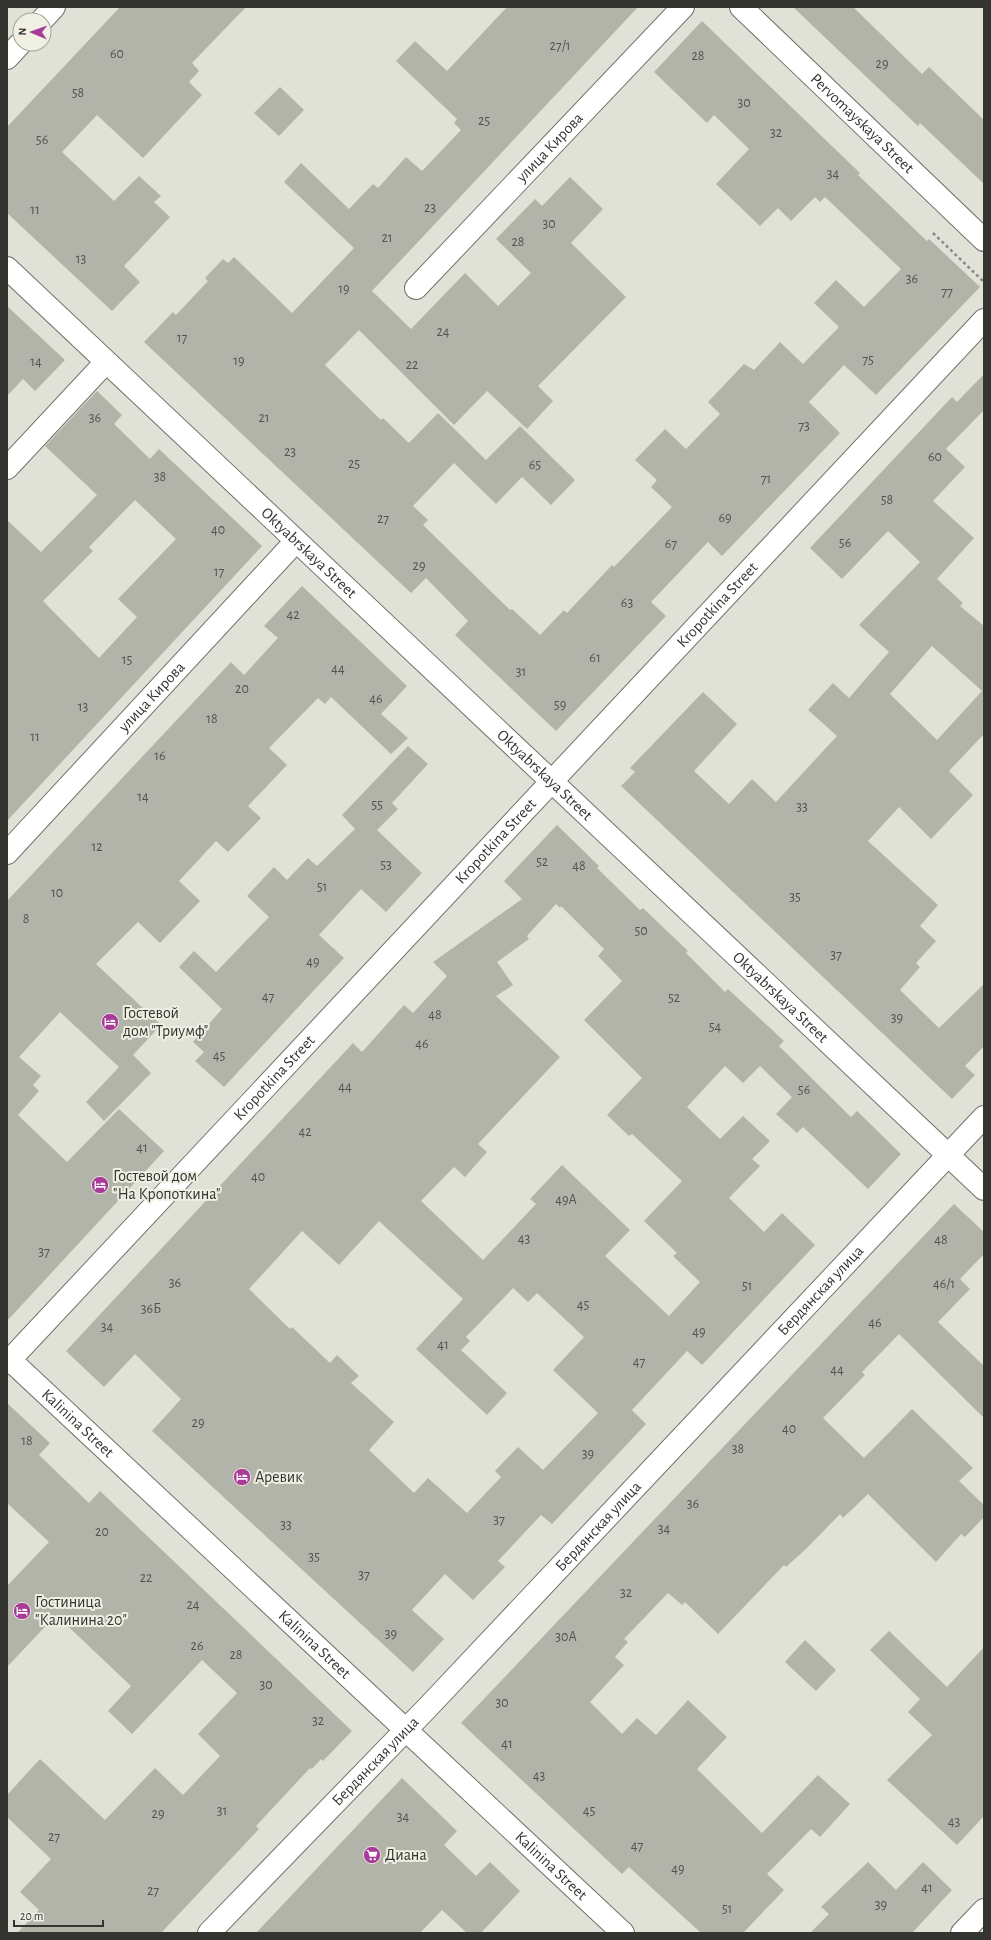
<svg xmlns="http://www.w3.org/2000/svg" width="991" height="1940" viewBox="0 0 991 1940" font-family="'Alegreya Sans',sans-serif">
	<rect width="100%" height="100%" fill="#e1e2d7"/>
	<g fill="#b3b4a9" fill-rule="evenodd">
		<path d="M 120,7 L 246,7 L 192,63 L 199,71 L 189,82 L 202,95 L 143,158 L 97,115 L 62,152 L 114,201 L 139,176 L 161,196 L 154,202 L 170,217 L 124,266 L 140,282 L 112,311 L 7,213 L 7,127 Z"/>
		<path d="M 507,7 L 638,7 L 372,291 L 411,329 L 465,273 L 498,306 L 531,273 L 496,239 L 535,199 L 542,206 L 570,177 L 603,209 L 571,243 L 626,297 L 538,386 L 553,401 L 527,429 L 487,391 L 454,425 L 359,330 L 325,365 L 381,420 L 383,418 L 409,443 L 438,413 L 486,460 L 520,426 L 575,480 L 551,505 L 522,477 L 496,504 L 454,463 L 413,506 L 428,520 L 423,525 L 510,610 L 512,609 L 540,635 L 564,610 L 567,613 L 612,565 L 614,567 L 672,507 L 651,487 L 657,480 L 635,460 L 665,429 L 686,449 L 720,414 L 708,402 L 744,364 L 754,370 L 780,342 L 803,364 L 839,327 L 814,303 L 836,280 L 864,307 L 901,269 L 825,197 L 820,202 L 815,197 L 791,221 L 778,208 L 760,226 L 716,184 L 749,149 L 714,115 L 707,123 L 654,72 L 702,21 L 860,173 L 858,175 L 927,241 L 929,239 L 980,287 L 876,395 L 844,365 L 809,402 L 840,433 L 722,556 L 708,542 L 651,602 L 666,616 L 556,731 L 455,635 L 468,621 L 426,578 L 411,593 L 144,342 L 173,312 L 176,315 L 208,281 L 205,278 L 223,259 L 228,263 L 234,257 L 292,313 L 354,248 L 284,182 L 301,163 L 349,209 L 373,184 L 378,188 L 406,157 L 422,171 L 461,130 L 454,123 L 457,119 L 396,61 L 415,41 L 447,71 Z"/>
		<path d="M 793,7 L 853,7 L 922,74 L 929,67 L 984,120 L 984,184 L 920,123 L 918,126 Z"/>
		<path d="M 280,87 L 304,110 L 279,136 L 254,113 Z"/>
		<path d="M 7,306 L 65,360 L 35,391 L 23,379 L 7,396 Z"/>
		<path d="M 984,374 L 984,410 L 946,449 L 965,467 L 933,501 L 974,538 L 937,579 L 963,603 L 960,606 L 984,626 L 984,734 L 949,771 L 973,795 L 931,839 L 899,807 L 868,841 L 938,905 L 920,926 L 936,941 L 916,963 L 920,967 L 900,990 L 939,1028 L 984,984 L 984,1046 L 965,1066 L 975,1075 L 952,1099 L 621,786 L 635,772 L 630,768 L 703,692 L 737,724 L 694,771 L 729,804 L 752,779 L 776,802 L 837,736 L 808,710 L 833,683 L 849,698 L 889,652 L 859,625 L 920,562 L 888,531 L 842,579 L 810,548 L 952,397 L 957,402 ZM 932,646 L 982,691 L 937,740 L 890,694 Z"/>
		<path d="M 97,391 L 122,415 L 114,424 L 150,459 L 159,449 L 262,546 L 7,821 L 7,520 L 41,552 L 97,495 L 45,446 ZM 135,500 L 176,539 L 118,599 L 137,617 L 99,658 L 43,601 L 93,551 L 89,547 Z"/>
		<path d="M 302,586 L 407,686 L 381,714 L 408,738 L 391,754 L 331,697 L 325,704 L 318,698 L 269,748 L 287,765 L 248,806 L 261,818 L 228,852 L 216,841 L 179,881 L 200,901 L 160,943 L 138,922 L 96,964 L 161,1025 L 133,1055 L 151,1073 L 104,1121 L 86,1102 L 119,1067 L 60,1012 L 19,1057 L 41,1076 L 33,1085 L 39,1091 L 18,1115 L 67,1162 L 119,1109 L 164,1151 L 7,1321 L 7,901 L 231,662 L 244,675 L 278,638 L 264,626 Z"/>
		<path d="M 408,746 L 428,764 L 392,803 L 398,809 L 377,830 L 422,873 L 386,912 L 361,889 L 319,935 L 344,958 L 224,1087 L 195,1061 L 204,1052 L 193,1042 L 222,1009 L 179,967 L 194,951 L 216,972 L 269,917 L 247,896 L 274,867 L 287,880 L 308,858 L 317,866 L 355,829 L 342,815 Z"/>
		<path d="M 557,825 L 599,866 L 597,868 L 640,910 L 643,908 L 688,951 L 686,953 L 725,992 L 728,989 L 784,1041 L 779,1046 L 851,1117 L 857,1111 L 901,1154 L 868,1189 L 803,1127 L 797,1133 L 776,1114 L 792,1097 L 760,1066 L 743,1083 L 725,1066 L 687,1107 L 720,1139 L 743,1116 L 770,1141 L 752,1159 L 760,1166 L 729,1198 L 764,1232 L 782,1213 L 815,1245 L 702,1365 L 687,1351 L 632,1410 L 646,1424 L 552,1524 L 541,1515 L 498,1561 L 505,1567 L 473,1600 L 445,1574 L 412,1610 L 444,1639 L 413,1672 L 152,1431 L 181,1399 L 135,1354 L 104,1387 L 66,1351 L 353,1043 L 362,1052 L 404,1005 L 413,1013 L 447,976 L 433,962 L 522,899 L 504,881 ZM 556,904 L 560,908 L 561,906 L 604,949 L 598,956 L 622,981 L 584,1020 L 642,1078 L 607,1115 L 629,1136 L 632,1134 L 682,1181 L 644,1221 L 677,1253 L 673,1256 L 700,1282 L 669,1316 L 605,1256 L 630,1230 L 562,1165 L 530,1199 L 536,1204 L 483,1260 L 421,1201 L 454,1167 L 465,1177 L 487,1152 L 478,1144 L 560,1057 L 496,996 L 513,985 L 497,962 L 529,939 L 527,936 ZM 379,1221 L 463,1299 L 416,1349 L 487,1415 L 507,1393 L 461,1350 L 470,1341 L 466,1337 L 513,1288 L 528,1302 L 537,1293 L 584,1337 L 553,1370 L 598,1413 L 543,1470 L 518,1447 L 495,1471 L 501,1477 L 467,1513 L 428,1478 L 414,1493 L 369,1450 L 394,1422 L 351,1383 L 359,1376 L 337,1355 L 330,1363 L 292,1327 L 290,1329 L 249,1289 L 302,1231 L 339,1265 Z"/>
		<path d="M 954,1204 L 984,1232 L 984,1254 L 960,1279 L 970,1289 L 938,1322 L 984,1366 L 984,1418 L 899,1334 L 862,1372 L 865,1375 L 823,1418 L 864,1458 L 912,1409 L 973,1468 L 959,1481 L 984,1505 L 984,1517 L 965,1537 L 961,1534 L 936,1562 L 868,1494 L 843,1518 L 840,1514 L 808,1547 L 786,1567 L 784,1565 L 718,1634 L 685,1602 L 682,1605 L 668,1593 L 624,1639 L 628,1642 L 615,1657 L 624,1665 L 590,1702 L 622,1734 L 637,1718 L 656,1735 L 688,1700 L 727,1737 L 697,1769 L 762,1833 L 818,1775 L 850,1804 L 820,1837 L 811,1829 L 767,1874 L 784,1890 L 743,1933 L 701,1933 L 629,1867 L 622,1874 L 461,1723 Z"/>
		<path d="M 7,1403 L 50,1443 L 39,1455 L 89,1503 L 100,1491 L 352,1731 L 323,1761 L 321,1759 L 312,1769 L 310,1768 L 256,1826 L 259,1829 L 161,1933 L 17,1933 L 39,1910 L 20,1892 L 51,1859 L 7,1817 L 7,1795 L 40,1759 L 105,1820 L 155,1768 L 183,1795 L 220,1756 L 198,1734 L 237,1693 L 202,1660 L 132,1734 L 108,1711 L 131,1686 L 56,1615 L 7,1667 L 7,1586 L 49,1542 L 7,1503 Z"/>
		<path d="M 889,1631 L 947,1687 L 984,1647 L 984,1816 L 957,1845 L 887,1780 L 932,1735 L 908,1712 L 920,1699 L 870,1650 Z"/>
		<path d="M 805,1640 L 836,1670 L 816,1691 L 785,1662 Z"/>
		<path d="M 402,1778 L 457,1831 L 444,1845 L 476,1876 L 490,1862 L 520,1891 L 481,1933 L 467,1933 L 442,1910 L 420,1933 L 256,1933 Z"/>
		<path d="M 868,1862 L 896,1890 L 923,1862 L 952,1890 L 912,1933 L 810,1933 L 829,1914 L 821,1907 Z"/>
	</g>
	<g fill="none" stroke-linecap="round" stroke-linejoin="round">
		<defs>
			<g id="minor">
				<path id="s1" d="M 741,7 L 984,240"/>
				<path d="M 42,20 L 54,7"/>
				<path d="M 7,58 L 20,44"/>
				<path id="s2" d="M 7,268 L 984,1189"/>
				<path id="s3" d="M 416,288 L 683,7"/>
				<path d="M 7,468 L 106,362"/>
				<path id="s4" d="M 7,853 L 296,541"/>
				<path id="s5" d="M 7,1357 L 623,1933"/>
				<path id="s6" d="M 7,1363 L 984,320"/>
				<path id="s7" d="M 209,1933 L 429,1706 L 984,1117"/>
				<path d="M 962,1933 L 984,1910"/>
			</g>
		</defs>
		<use href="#minor" stroke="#727369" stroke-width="24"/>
		<path stroke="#898982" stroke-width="2.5" stroke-dasharray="3 3" stroke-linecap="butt" d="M 933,233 L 984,282"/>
		<use href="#minor" stroke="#fff" stroke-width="22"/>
	</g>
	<defs>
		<symbol id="hotel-disc" viewBox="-11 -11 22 22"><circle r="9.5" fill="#a83a98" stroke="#efefe4"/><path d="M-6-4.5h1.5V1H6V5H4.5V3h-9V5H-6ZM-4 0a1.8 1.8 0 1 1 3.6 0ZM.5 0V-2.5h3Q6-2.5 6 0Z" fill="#fff"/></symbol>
		<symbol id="supermarket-disc" viewBox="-11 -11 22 22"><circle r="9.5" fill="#a83a98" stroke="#efefe4"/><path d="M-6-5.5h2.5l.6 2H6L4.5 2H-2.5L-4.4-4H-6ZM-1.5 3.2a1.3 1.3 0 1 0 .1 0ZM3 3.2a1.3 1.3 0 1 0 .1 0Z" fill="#fff"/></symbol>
	</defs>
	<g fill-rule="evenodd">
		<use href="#hotel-disc" x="100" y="1012" width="20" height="20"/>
		<use href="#hotel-disc" x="90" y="1175" width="20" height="20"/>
		<use href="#hotel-disc" x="232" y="1467" width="20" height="20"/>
		<use href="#hotel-disc" x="12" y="1601" width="20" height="20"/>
		<use href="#supermarket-disc" x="362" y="1845" width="20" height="20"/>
	</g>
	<g text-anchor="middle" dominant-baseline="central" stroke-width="4" stroke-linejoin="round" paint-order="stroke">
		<g font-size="14" fill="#54544e">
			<text x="560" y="46">27/1</text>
			<text x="117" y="54">60</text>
			<text x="698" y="56">28</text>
			<text x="882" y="64">29</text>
			<text x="78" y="93">58</text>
			<text x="744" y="103">30</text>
			<text x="484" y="121">25</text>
			<text x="776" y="133">32</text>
			<text x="42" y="140">56</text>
			<text x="833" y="174">34</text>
			<text x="430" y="208">23</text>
			<text x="35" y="210">11</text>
			<text x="549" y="224">30</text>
			<text x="387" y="238">21</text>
			<text x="518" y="242">28</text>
			<text x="81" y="259">13</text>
			<text x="912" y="279">36</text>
			<text x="344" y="289">19</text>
			<text x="947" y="292">77</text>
			<text x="443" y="332">24</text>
			<text x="182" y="338">17</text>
			<text x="868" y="360">75</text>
			<text x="239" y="361">19</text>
			<text x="36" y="362">14</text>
			<text x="412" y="365">22</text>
			<text x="95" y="418">36</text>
			<text x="264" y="418">21</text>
			<text x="804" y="426">73</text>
			<text x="290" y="452">23</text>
			<text x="935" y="457">60</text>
			<text x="354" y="464">25</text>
			<text x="535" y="465">65</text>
			<text x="160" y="477">38</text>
			<text x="766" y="479">71</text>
			<text x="887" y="500">58</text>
			<text x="725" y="518">69</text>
			<text x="383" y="519">27</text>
			<text x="218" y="530">40</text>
			<text x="845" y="543">56</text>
			<text x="671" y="544">67</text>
			<text x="419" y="566">29</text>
			<text x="219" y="572">17</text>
			<text x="627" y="603">63</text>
			<text x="293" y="615">42</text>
			<text x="595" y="658">61</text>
			<text x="127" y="660">15</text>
			<text x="338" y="669">44</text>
			<text x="521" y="672">31</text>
			<text x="242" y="689">20</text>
			<text x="376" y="699">46</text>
			<text x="560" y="705">59</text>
			<text x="83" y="707">13</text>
			<text x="212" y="719">18</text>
			<text x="35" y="737">11</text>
			<text x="160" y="756">16</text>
			<text x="143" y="797">14</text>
			<text x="377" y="805">55</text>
			<text x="802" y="807">33</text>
			<text x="97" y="847">12</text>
			<text x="542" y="862">52</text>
			<text x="386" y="865">53</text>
			<text x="579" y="866">48</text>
			<text x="322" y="887">51</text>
			<text x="57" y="893">10</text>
			<text x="795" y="897">35</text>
			<text x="26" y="919">8</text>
			<text x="641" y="931">50</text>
			<text x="836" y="955">37</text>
			<text x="313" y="962">49</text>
			<text x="268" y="997">47</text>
			<text x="674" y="998">52</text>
			<text x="435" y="1015">48</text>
			<text x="897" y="1018">39</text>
			<text x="715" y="1027">54</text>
			<text x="422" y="1044">46</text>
			<text x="219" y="1056">45</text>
			<text x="345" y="1087">44</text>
			<text x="804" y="1090">56</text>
			<text x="305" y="1132">42</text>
			<text x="142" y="1148">41</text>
			<text x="258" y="1177">40</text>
			<text x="566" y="1200">49А</text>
			<text x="524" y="1239">43</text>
			<text x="941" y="1240">48</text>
			<text x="44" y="1252">37</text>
			<text x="175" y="1283">36</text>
			<text x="944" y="1284">46/1</text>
			<text x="747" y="1286">51</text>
			<text x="583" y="1305">45</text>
			<text x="151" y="1309">36Б</text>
			<text x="875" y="1323">46</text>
			<text x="107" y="1327">34</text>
			<text x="699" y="1332">49</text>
			<text x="443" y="1345">41</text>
			<text x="639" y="1362">47</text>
			<text x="837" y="1370">44</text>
			<text x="198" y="1423">29</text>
			<text x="789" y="1429">40</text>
			<text x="27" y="1441">18</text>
			<text x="738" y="1449">38</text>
			<text x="588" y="1454">39</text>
			<text x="693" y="1504">36</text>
			<text x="499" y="1520">37</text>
			<text x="286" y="1525">33</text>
			<text x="664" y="1529">34</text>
			<text x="102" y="1532">20</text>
			<text x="314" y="1557">35</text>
			<text x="364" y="1575">37</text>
			<text x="146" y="1578">22</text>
			<text x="626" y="1593">32</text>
			<text x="193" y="1605">24</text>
			<text x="391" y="1634">39</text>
			<text x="566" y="1637">30А</text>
			<text x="197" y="1646">26</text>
			<text x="236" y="1655">28</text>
			<text x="266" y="1685">30</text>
			<text x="502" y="1703">30</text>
			<text x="318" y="1721">32</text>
			<text x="507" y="1744">41</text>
			<text x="539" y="1776">43</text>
			<text x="222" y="1811">31</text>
			<text x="589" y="1811">45</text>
			<text x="158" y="1814">29</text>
			<text x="403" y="1817">34</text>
			<text x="954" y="1822">43</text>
			<text x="54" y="1837">27</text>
			<text x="637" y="1846">47</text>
			<text x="678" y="1869">49</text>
			<text x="927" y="1888">41</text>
			<text x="153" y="1891">27</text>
			<text x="881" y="1905">39</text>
			<text x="727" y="1909">51</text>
		</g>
		<g font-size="16" fill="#343430" stroke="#efefe4">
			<text stroke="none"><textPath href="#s1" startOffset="168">Pervomayskaya Street</textPath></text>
			<text stroke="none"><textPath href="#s3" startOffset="194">улица Кирова</textPath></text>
			<text stroke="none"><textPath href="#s2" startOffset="415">Oktyabrskaya Street</textPath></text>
			<text stroke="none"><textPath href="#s6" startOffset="1039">Kropotkina Street</textPath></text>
			<text stroke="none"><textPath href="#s4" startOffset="213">улица Кирова</textPath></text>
			<text stroke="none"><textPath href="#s2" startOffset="739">Oktyabrskaya Street</textPath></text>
			<text stroke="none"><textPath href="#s6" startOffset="715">Kropotkina Street</textPath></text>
			<text stroke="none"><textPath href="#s2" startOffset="1063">Oktyabrskaya Street</textPath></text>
			<text stroke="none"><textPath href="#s6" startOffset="391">Kropotkina Street</textPath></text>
			<text stroke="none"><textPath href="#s7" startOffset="887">Бердянская улица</textPath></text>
			<text stroke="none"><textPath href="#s5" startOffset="97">Kalinina Street</textPath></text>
			<text stroke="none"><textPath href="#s7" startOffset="563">Бердянская улица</textPath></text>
			<text stroke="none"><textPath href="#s5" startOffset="421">Kalinina Street</textPath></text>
			<text stroke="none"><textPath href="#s7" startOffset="239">Бердянская улица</textPath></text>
			<text stroke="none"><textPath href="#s5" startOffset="745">Kalinina Street</textPath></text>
		</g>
		<g font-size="16" fill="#343430" stroke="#efefe4" text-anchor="start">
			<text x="123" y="1013">Гостевой<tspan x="123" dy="18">дом "Триумф"</tspan></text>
			<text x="113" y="1176">Гостевой дом<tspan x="113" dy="18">"На Кропоткина"</tspan></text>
			<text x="255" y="1477">Аревик</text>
			<text x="35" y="1602">Гостиница<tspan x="35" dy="18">"Калинина 20"</tspan></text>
			<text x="385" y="1855">Диана</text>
		</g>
	</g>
	<rect width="991" height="1940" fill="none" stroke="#343430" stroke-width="16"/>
	<g transform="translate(32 32) rotate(272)"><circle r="19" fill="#efefe4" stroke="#a4a49c"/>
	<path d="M0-3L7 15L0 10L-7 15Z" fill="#a83a98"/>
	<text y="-6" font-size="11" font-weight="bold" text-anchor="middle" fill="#343430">N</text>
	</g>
	<path d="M14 1920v6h89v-6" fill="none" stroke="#343430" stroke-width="2"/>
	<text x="20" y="1920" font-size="12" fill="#343430" stroke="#efefe4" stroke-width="3" paint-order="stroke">20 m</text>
</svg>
